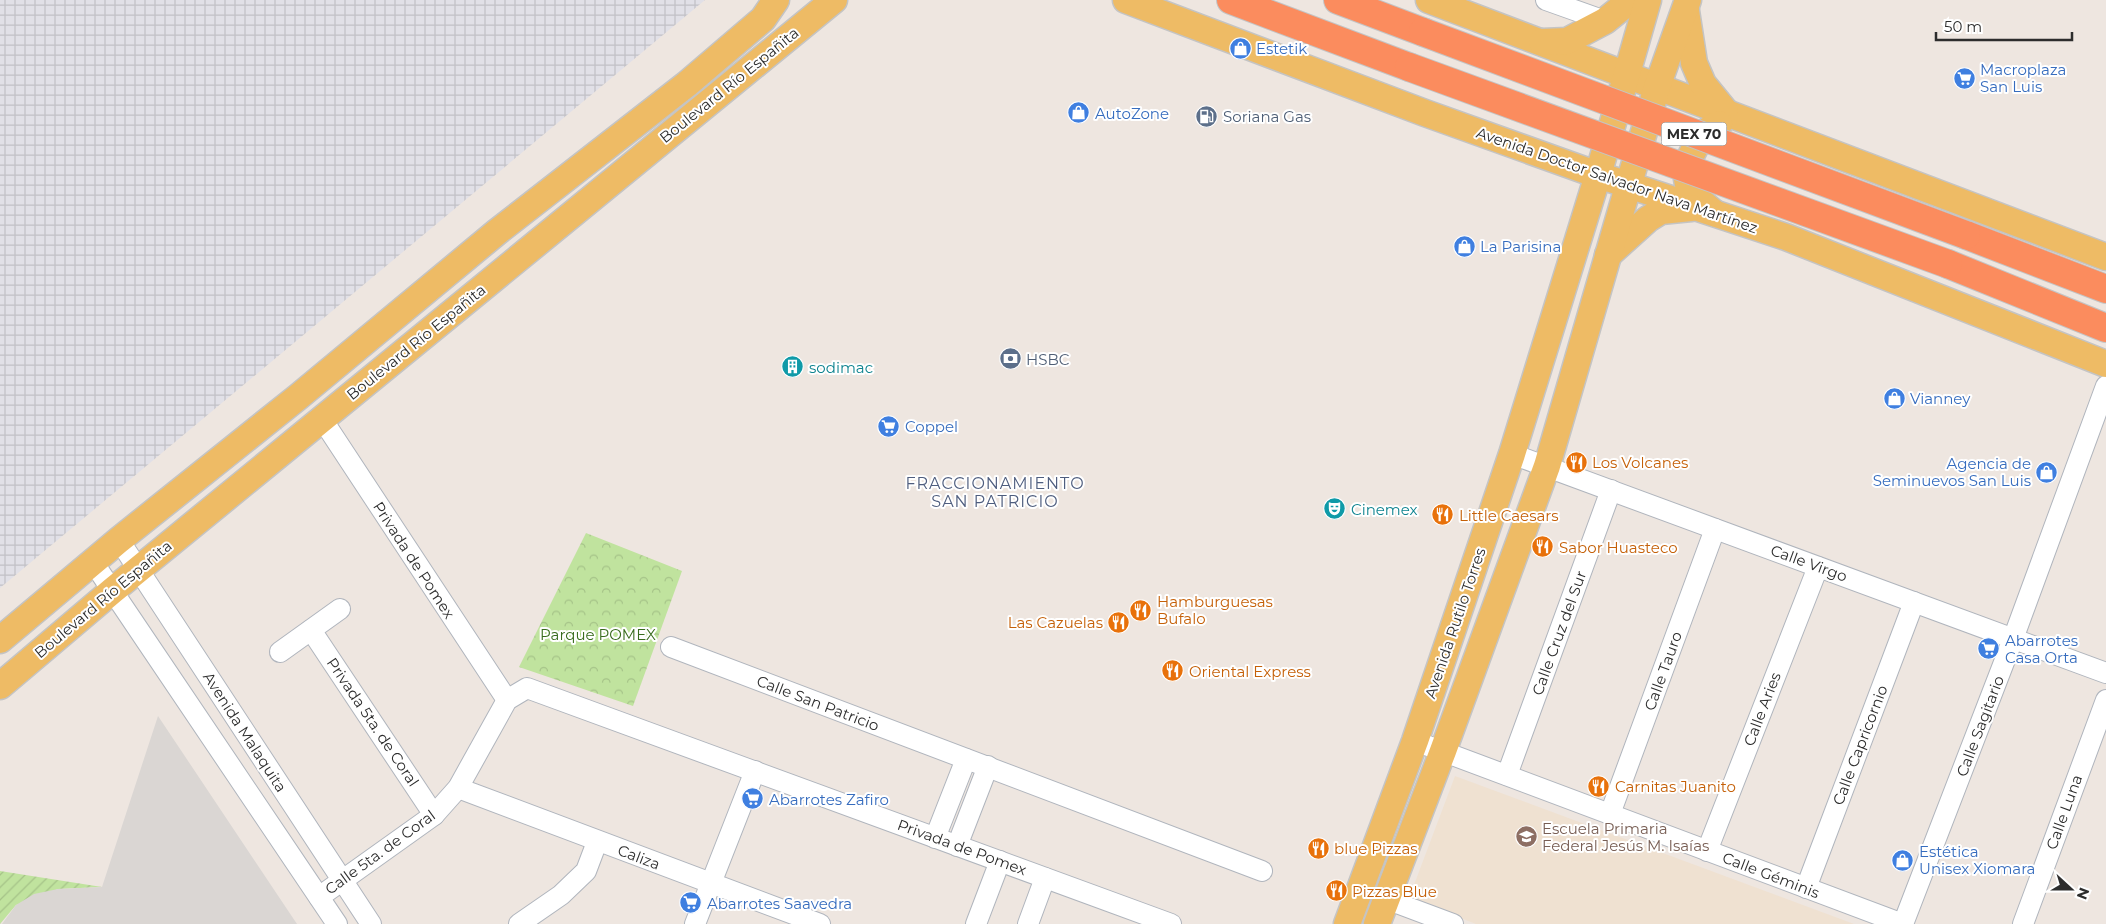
<svg xmlns="http://www.w3.org/2000/svg" width="2106" height="924" viewBox="0 0 2106 924" font-family="Montserrat,sans-serif">
	<defs>
		<pattern id="industrial-grid" width="8" height="8" patternUnits="userSpaceOnUse" patternTransform="scale(1.25)"><rect width="8" height="8" fill="#e1e0e7"/><path d="M0 4h8M4 0v8" fill="none" stroke="#c1c0c6"/></pattern>
		<pattern id="park-crowns" width="20" height="18" patternUnits="userSpaceOnUse" patternTransform="scale(1.25)"><rect width="20" height="18" fill="#c0e39e"/><path d="M2 6a3 3 0 1 1 6 0M12 15a3 3 0 1 1 6 0" fill="none" stroke="#a5c388"/></pattern>
		<pattern id="garden-furrows" width="10" height="10" patternUnits="userSpaceOnUse" patternTransform="scale(1.25)"><rect width="10" height="10" fill="#c0e39e"/><path d="M-1 1l2-2M0 10L10 0M9 11l2-2" fill="none" stroke="#a5c388"/></pattern>
	</defs>
	<rect width="100%" height="100%" fill="#eee6e0"/>
	<path fill="url(#industrial-grid)" d="M 0,0 L 705,0 L 0,588 Z"/>
	<path fill="#efe1d1" d="M 1455,776 L 1854,924 L 1476,924 L 1409,898 Z"/>
	<path fill="url(#park-crowns)" d="M 586,533 L 682,571 L 633,706 L 519,667 Z"/>
	<path fill="url(#garden-furrows)" d="M 0,871 L 102,887 L 58,889 L 16,905 L 0,924 Z"/>
	<path fill="#dad6d3" d="M 158,716 L 297,924 L 2,924 L 16,905 L 34,894 L 58,889 L 102,887 Z"/>
	<g fill="none" stroke-linecap="round" stroke-linejoin="round">
		<defs>
			<g id="minor">
				<path d="M 1546,0 L 1605,21"/>
				<path d="M 322,419 L 507,700"/>
				<path d="M 1512,454 L 2106,673"/>
				<path d="M 119,540 L 371,924"/>
				<path d="M 93,562 L 337,924"/>
				<path d="M 311,630 L 434,815"/>
				<path d="M 671,647 L 1262,871"/>
				<path d="M 280,652 L 340,609"/>
				<path d="M 1415,741 L 1903,924"/>
				<path d="M 1507,775 L 1611,490"/>
				<path d="M 458,788 L 820,924"/>
				<path d="M 1610,814 L 1715,529"/>
				<path d="M 935,838 L 966,759"/>
				<path d="M 957,846 L 988,766"/>
				<path d="M 1707,851 L 1818,567"/>
				<path d="M 1806,888 L 1914,602"/>
				<path d="M 319,897 L 434,815 L 458,788 L 507,700 L 527,688 L 1171,924"/>
				<path d="M 1386,899 L 1453,924"/>
				<path d="M 519,924 L 561,895 L 586,871 L 597,842"/>
				<path d="M 695,924 L 755,771"/>
				<path d="M 976,924 L 1000,861"/>
				<path d="M 1028,924 L 1045,878"/>
				<path d="M 1903,924 L 2013,639 L 2106,386"/>
				<path d="M 2023,924 L 2106,700"/>
			</g>
			<g id="major">
				<path d="M 1126,0 L 1425,113 L 1598,175 L 1786,237 L 2106,364"/>
				<path d="M 1429,0 L 2106,257"/>
				<path d="M 1686,11 L 1694,63 L 1703,84 L 1725,111"/>
				<path d="M 1542,42 L 1567,41 L 1605,21 L 1631,0"/>
				<path d="M 1713,212 C 1704,204 1688,193 1687,179 C 1685,160 1701,130 1719,124"/>
				<path d="M 1608,255 L 1648,219 L 1661,211 L 1691,208"/>
				<path d="M 0,640 L 119,540 L 298,397 L 497,232 L 687,84 L 763,19 L 776,0"/>
				<path d="M 0,686 L 112,591 L 834,0"/>
				<path d="M 1347,924 L 1415,741 L 1512,454 L 1598,175 L 1648,0"/>
				<path d="M 1377,924 L 1443,751 L 1547,466 L 1657,87 L 1688,0"/>
			</g>
			<g id="highway">
				<path d="M 1231,0 L 1409,67"/>
				<path d="M 1338,0 L 1423,32"/>
				<path d="M 1966,235 L 2106,289"/>
				<path d="M 1948,264 L 2106,328"/>
			</g>
		</defs>
		<use href="#minor" stroke="#b0b5bd" stroke-width="22"/>
		<use href="#major" stroke="#c4c4c4" stroke-width="29"/>
		<use href="#highway" stroke="#c4c4c4" stroke-width="30"/>
		<use href="#minor" stroke="#fff" stroke-width="20"/>
		<use href="#major" stroke="#eebb65" stroke-width="26"/>
		<use href="#highway" stroke="#fb8c5e" stroke-width="28"/>
		<defs>
			<g id="highway-bridge">
				<path d="M 1423,32 L 1966,235"/>
				<path d="M 1409,67 L 1948,264"/>
			</g>
		</defs>
		<use href="#highway-bridge" stroke="#c4c4c4" stroke-width="30" stroke-linecap="butt"/>
		<use href="#highway-bridge" stroke="#fb8c5e" stroke-width="28"/>
	</g>
	<defs>
		<symbol id="shop-disc" viewBox="-11 -11 22 22"><circle r="9.5" fill="#3f7fe0" stroke="#fff"/><path d="M-5-2.5h2.3a2.7 3.5 0 0 1 5.4 0H5L5.5 6h-11ZM-1.5-2.5h3a1.5 2.3 0 0 0-3 0Z" fill="#fff"/></symbol>
		<symbol id="supermarket-disc" viewBox="-11 -11 22 22"><circle r="9.5" fill="#3f7fe0" stroke="#fff"/><path d="M-6-5.5h2.5l.6 2H6L4.5 2H-2.5L-4.4-4H-6ZM-1.5 3.2a1.3 1.3 0 1 0 .1 0ZM3 3.2a1.3 1.3 0 1 0 .1 0Z" fill="#fff"/></symbol>
		<symbol id="fuel-disc" viewBox="-11 -11 22 22"><circle r="9.5" fill="#5c6f8a" stroke="#fff"/><path d="M-5.5-6h7V0h2V4h1.3V-2.5L3-4.5l.8-.8L6-3V5H2.5V1h-1V6h-7ZM-4.2-4.7v3.2H.2V-4.7Z" fill="#fff"/></symbol>
		<symbol id="bank-disc" viewBox="-11 -11 22 22"><circle r="9.5" fill="#5c6f8a" stroke="#fff"/><path d="M-6-4H6V4H-6ZM0-2.3a2.3 2.3 0 1 0 0 4.6a2.3 2.3 0 1 0 0-4.6Z" fill="#fff"/></symbol>
		<symbol id="building-disc" viewBox="-11 -11 22 22"><circle r="9.5" fill="#0f9aa8" stroke="#fff"/><path d="M-4-6H4V6H1V3H-1V6H-4ZM-2.5-4.3h1.7v1.8h-1.7ZM.8-4.3h1.7v1.8H.8ZM-2.5-1h1.7V.8h-1.7ZM.8-1h1.7V.8H.8Z" fill="#fff"/></symbol>
		<symbol id="restaurant-disc" viewBox="-11 -11 22 22"><circle r="9.5" fill="#e8710a" stroke="#fff"/><path d="M-5-6h1v4h1v-4h1v4h1v-4h1v5L-1.5 .5V6h-2V.5L-5-1ZM5-6V6H3V1.5H1.5Q1.5-4 5-6Z" fill="#fff"/></symbol>
		<symbol id="theatre-disc" viewBox="-11 -11 22 22"><circle r="9.5" fill="#0f9aa8" stroke="#fff"/><path d="M-5-5.5Q0-4 5-5.5V0Q5 5 0 6Q-5 5-5 0ZM-3.3-2.5H-1v1.5H-3.3ZM1-2.5H3.3v1.5H1ZM-2.8 1Q0 5.5 2.8 1Z" fill="#fff"/></symbol>
		<symbol id="school-disc" viewBox="-11 -11 22 22"><circle r="9.5" fill="#8d6e63" stroke="#fff"/><path d="M0-5L7-2L0 1L-7-2ZM-4 1L0 2.5L4 1V4Q0 6-4 4Z" fill="#fff"/></symbol>
	</defs>
	<g fill-rule="evenodd">
		<use href="#shop-disc" x="1228" y="36" width="25" height="25"/>
		<use href="#supermarket-disc" x="1952" y="66" width="25" height="25"/>
		<use href="#shop-disc" x="1066" y="100" width="25" height="25"/>
		<use href="#fuel-disc" x="1194" y="104" width="25" height="25"/>
		<use href="#shop-disc" x="1452" y="234" width="25" height="25"/>
		<use href="#bank-disc" x="998" y="346" width="25" height="25"/>
		<use href="#building-disc" x="780" y="354" width="25" height="25"/>
		<use href="#shop-disc" x="1882" y="386" width="25" height="25"/>
		<use href="#supermarket-disc" x="876" y="414" width="25" height="25"/>
		<use href="#restaurant-disc" x="1564" y="450" width="25" height="25"/>
		<use href="#shop-disc" x="2034" y="460" width="25" height="25"/>
		<use href="#theatre-disc" x="1322" y="496" width="25" height="25"/>
		<use href="#restaurant-disc" x="1430" y="502" width="25" height="25"/>
		<use href="#restaurant-disc" x="1530" y="534" width="25" height="25"/>
		<use href="#restaurant-disc" x="1128" y="598" width="25" height="25"/>
		<use href="#restaurant-disc" x="1106" y="610" width="25" height="25"/>
		<use href="#supermarket-disc" x="1976" y="636" width="25" height="25"/>
		<use href="#restaurant-disc" x="1160" y="658" width="25" height="25"/>
		<use href="#restaurant-disc" x="1586" y="774" width="25" height="25"/>
		<use href="#supermarket-disc" x="740" y="786" width="25" height="25"/>
		<use href="#school-disc" x="1514" y="824" width="25" height="25"/>
		<use href="#restaurant-disc" x="1306" y="836" width="25" height="25"/>
		<use href="#shop-disc" x="1890" y="848" width="25" height="25"/>
		<use href="#restaurant-disc" x="1324" y="878" width="25" height="25"/>
		<use href="#supermarket-disc" x="678" y="890" width="25" height="25"/>
	</g>
	<g text-anchor="middle" dominant-baseline="central" stroke-width="4" stroke-linejoin="round" paint-order="stroke">
		<rect fill="#fff" stroke="#6c6c6c" stroke-width="1" x="1661.5" y="122.5" width="65" height="23" rx="4"/>
		<g font-size="14" font-weight="bold" fill="#2d2d2d">
			<text x="1694" y="134">MEX 70</text>
		</g>
		<g font-size="15" fill="#366cbe" stroke="#fff" text-anchor="start">
			<text x="1256" y="48">Estetik</text>
			<text x="1980" y="69">Macroplaza<tspan x="1980" dy="17">San Luis</tspan></text>
			<text x="1095" y="113">AutoZone</text>
			<text x="1480" y="246">La Parisina</text>
			<text x="1910" y="398">Vianney</text>
			<text x="905" y="426">Coppel</text>
			<text x="2031" y="463" text-anchor="end">Agencia de<tspan x="2031" dy="17">Seminuevos San Luis</tspan></text>
			<text x="2005" y="640">Abarrotes<tspan x="2005" dy="17">Casa Orta</tspan></text>
			<text x="769" y="799">Abarrotes Zafiro</text>
			<text x="1919" y="851">Estética<tspan x="1919" dy="17">Unisex Xiomara</tspan></text>
			<text x="707" y="903">Abarrotes Saavedra</text>
		</g>
		<g font-size="15" fill="#2d2d2d" stroke="#fff">
			<text transform="translate(729 85) rotate(-39)">Boulevard Río Españita</text>
			<text transform="translate(1617 180) rotate(19)">Avenida Doctor Salvador Nava Martínez</text>
			<text transform="translate(416 342) rotate(-39)">Boulevard Río Españita</text>
			<text transform="translate(414 560) rotate(57)">Privada de Pomex</text>
			<text transform="translate(1809 563) rotate(20)">Calle Virgo</text>
			<text transform="translate(103 599) rotate(-40)">Boulevard Río Españita</text>
			<text transform="translate(1455 623) rotate(-71)">Avenida Rutilo Torres</text>
			<text transform="translate(1559 633) rotate(-70)">Calle Cruz del Sur</text>
			<text transform="translate(1663 671) rotate(-70)">Calle Tauro</text>
			<text transform="translate(818 703) rotate(21)">Calle San Patricio</text>
			<text transform="translate(1762 709) rotate(-69)">Calle Aries</text>
			<text transform="translate(373 722) rotate(56)">Privada 5ta. de Coral</text>
			<text transform="translate(1980 726) rotate(-69)">Calle Sagitario</text>
			<text transform="translate(245 732) rotate(57)">Avenida Malaquita</text>
			<text transform="translate(1860 745) rotate(-69)">Calle Capricornio</text>
			<text transform="translate(2064 812) rotate(-70)">Calle Luna</text>
			<text transform="translate(962 847) rotate(20)">Privada de Pomex</text>
			<text transform="translate(380 852) rotate(-36)">Calle 5ta. de Coral</text>
			<text transform="translate(639 857) rotate(21)">Caliza</text>
			<text transform="translate(1771 875) rotate(21)">Calle Géminis</text>
		</g>
		<g font-size="15" fill="#4e5e75" stroke="#fff" text-anchor="start">
			<text x="1223" y="116">Soriana Gas</text>
			<text x="1026" y="359">HSBC</text>
		</g>
		<g font-size="15" fill="#0d838f" stroke="#fff" text-anchor="start">
			<text x="809" y="367">sodimac</text>
			<text x="1351" y="509">Cinemex</text>
		</g>
		<g font-size="15" fill="#c56008" stroke="#fff" text-anchor="start">
			<text x="1592" y="462">Los Volcanes</text>
			<text x="1459" y="515">Little Caesars</text>
			<text x="1559" y="547">Sabor Huasteco</text>
			<text x="1157" y="601">Hamburguesas<tspan x="1157" dy="17">Bufalo</tspan></text>
			<text x="1103" y="622" text-anchor="end">Las Cazuelas</text>
			<text x="1189" y="671">Oriental Express</text>
			<text x="1615" y="786">Carnitas Juanito</text>
			<text x="1334" y="848">blue Pizzas</text>
			<text x="1352" y="891">Pizzas Blue</text>
		</g>
		<g font-size="15" fill="#386b1d" stroke="#fff">
			<text x="598" y="634">Parque POMEX</text>
		</g>
		<g font-size="15" fill="#785e54" stroke="#fff" text-anchor="start">
			<text x="1542" y="828">Escuela Primaria<tspan x="1542" dy="17">Federal Jesús M. Isaías</tspan></text>
		</g>
		<g font-size="16" letter-spacing="1" fill="#4e5d7e" stroke="#fff">
			<text x="995" y="483">FRACCIONAMIENTO<tspan x="995" dy="18">SAN PATRICIO</tspan></text>
		</g>
	</g>
	<g transform="translate(2071 889) rotate(111)" stroke="#ffffff" stroke-width="4" paint-order="stroke">
	<path d="M0-4L9 19L0 12L-9 19Z" fill="#2d2d2d"/>
	<text y="-8" font-size="14" font-weight="bold" text-anchor="middle" fill="#2d2d2d">N</text>
	</g>
	<path d="M1936 32v8h136v-8" fill="none" stroke="#2d2d2d" stroke-width="2.5"/>
	<text x="1944" y="32" font-size="15" fill="#2d2d2d" stroke="#ffffff" stroke-width="4" paint-order="stroke">50 m</text>
</svg>
